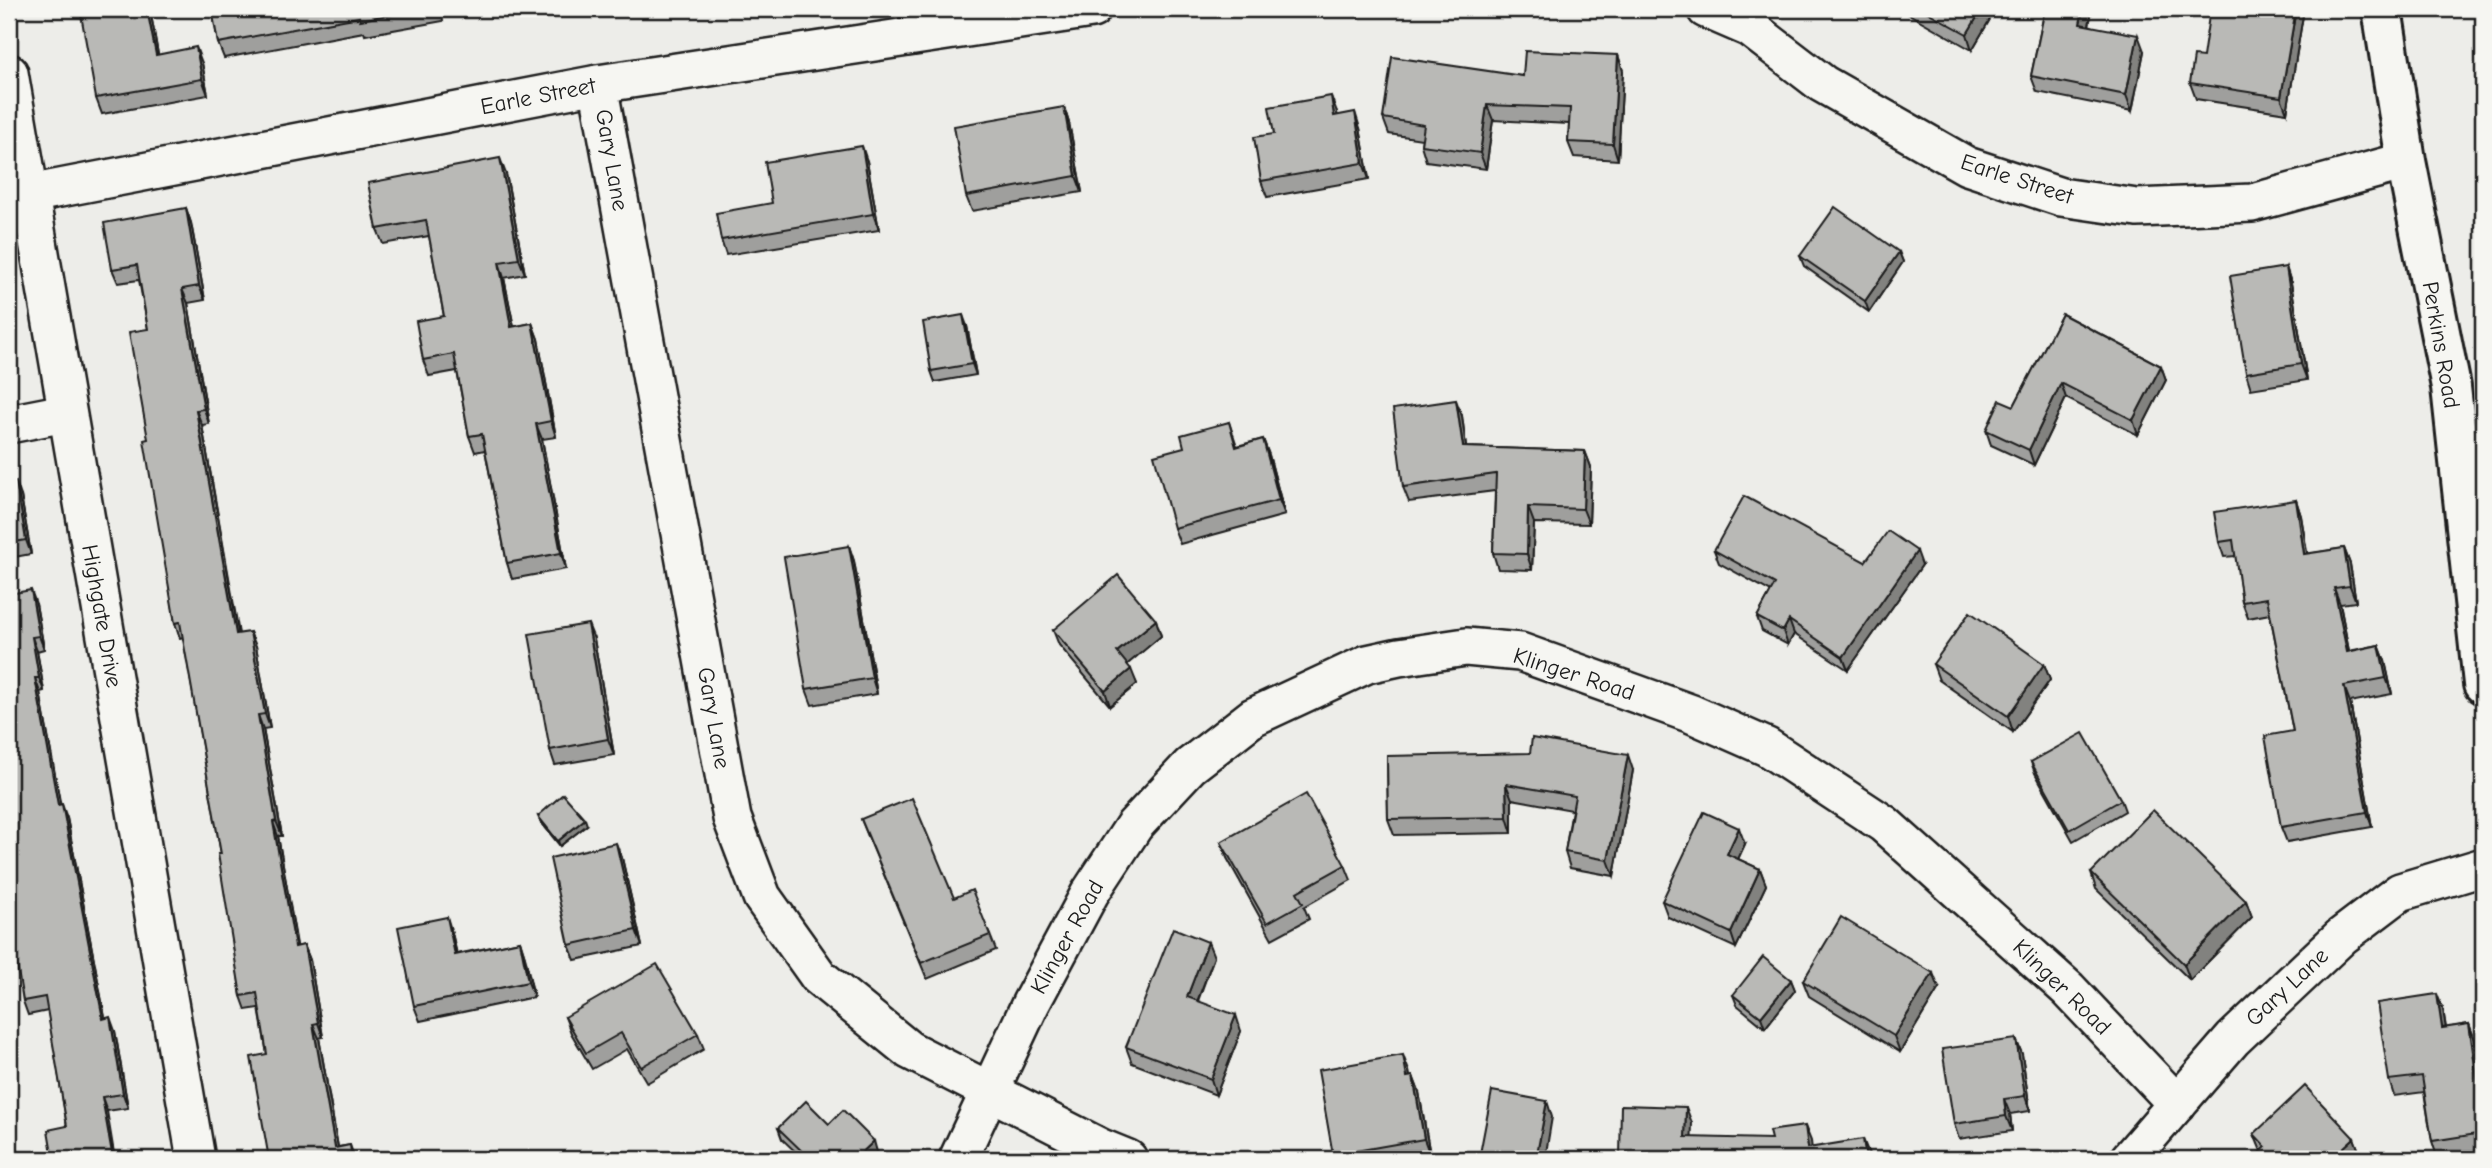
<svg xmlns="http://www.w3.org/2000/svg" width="2492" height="1168" viewBox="0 0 2492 1168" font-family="'Comic Neue',sans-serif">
	<rect width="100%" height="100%" fill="#edede9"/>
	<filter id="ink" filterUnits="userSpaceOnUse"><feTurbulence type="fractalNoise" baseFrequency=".0143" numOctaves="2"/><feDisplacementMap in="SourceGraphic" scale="14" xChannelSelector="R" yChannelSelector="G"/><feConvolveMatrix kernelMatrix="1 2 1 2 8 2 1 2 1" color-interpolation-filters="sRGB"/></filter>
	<g filter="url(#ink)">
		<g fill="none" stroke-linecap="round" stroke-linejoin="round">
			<defs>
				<g id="minor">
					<path d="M 1706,9 L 1750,28 L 1823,84 L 1967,166 L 2061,197 L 2137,208 L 2252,203 L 2406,161"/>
					<path d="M 9,73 C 71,435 133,797 196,1159"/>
					<path d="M 598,84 L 732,818 L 762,897 L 819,977 L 909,1050 L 1101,1148 L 1128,1159"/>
					<path d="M 29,194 L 598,84 L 1092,9"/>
					<path d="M 9,424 L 65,413"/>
					<path d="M 958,1159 L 1031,1003 L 1090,893 L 1134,826 L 1190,766 L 1253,717 L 1367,664 L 1399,657 L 1466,647 L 1520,652 L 1692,714 L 1767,747 L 1884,824 L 2068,989 L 2177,1104"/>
					<path d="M 2129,1159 L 2233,1039 L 2342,936 L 2400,892 L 2483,867"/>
				</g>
				<path id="secondary" d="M 2382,9 L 2406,161 L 2451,387 L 2483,684"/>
			</defs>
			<use href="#minor" stroke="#1c1c1c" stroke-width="42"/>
			<use href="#secondary" stroke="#1c1c1c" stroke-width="44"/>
			<use href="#minor" stroke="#f6f6f2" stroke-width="37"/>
			<use href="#secondary" stroke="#f6f6f2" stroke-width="38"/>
		</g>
		<g fill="#9f9f9d" stroke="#1c1c1c" stroke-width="2">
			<path d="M 150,9 L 158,55 L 202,63 L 208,95 L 102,114 L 96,98 Z"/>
			<path d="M 212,9 L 441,9 L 443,21 L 365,35 L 364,32 L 224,58 L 218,43 Z"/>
			<path d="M 1900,9 L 1996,9 L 1972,50 Z"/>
			<path d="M 2045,9 L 2091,9 L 2092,11 L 2089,25 L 2144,51 L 2132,111 L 2037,92 L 2031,76 Z"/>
			<path d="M 2304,9 L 2287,113 L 2196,99 L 2190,83 Z"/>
			<path d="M 1618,55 L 1623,71 L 1618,160 L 1574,157 L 1568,142 L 1569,124 L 1493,120 L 1486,169 L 1426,161 L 1421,145 L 1422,139 L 1389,134 L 1383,118 L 1523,76 Z"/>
			<path d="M 1064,107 L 1069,123 L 1082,192 L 972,211 L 966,196 Z"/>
			<path d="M 1337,112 L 1337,115 L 1360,128 L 1369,179 L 1267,197 L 1261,181 L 1274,134 Z"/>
			<path d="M 867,161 L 879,230 L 726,255 L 721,240 L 772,203 Z"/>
			<path d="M 506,174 L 525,274 L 504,278 L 514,327 L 532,323 L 538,339 L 556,437 L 542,439 L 566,569 L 512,579 L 507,563 L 485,450 L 475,452 L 469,436 L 457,371 L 429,376 L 423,360 L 444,316 L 429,236 L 383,244 L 377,229 Z"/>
			<path d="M 186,208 L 191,223 L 205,300 L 188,303 L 209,424 L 202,425 L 239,634 L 256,646 L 270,728 L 263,729 L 282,836 L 278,836 L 297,947 L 304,945 L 310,960 L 323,1037 L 319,1038 L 338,1147 L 350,1145 L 355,1159 L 269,1159 L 267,1054 L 259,1008 L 246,1010 L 241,996 L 221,854 L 183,637 L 180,638 L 175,623 L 148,439 L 148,329 L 139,280 L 118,283 L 112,269 Z"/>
			<path d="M 1899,252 L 1903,262 L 1869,312 L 1804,266 L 1800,256 Z"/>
			<path d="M 2286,267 L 2291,283 L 2307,380 L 2251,389 L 2246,373 Z"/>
			<path d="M 2062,314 L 2161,366 L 2166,380 L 2138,435 L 2066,398 L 2034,465 L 1991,445 L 1986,430 L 2014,406 Z"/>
			<path d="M 967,326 L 976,375 L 935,382 L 931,371 Z"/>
			<path d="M 1462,416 L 1466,447 L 1585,451 L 1591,467 L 1589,524 L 1534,523 L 1532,570 L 1498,569 L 1493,553 L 1495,491 L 1409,502 L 1403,487 Z"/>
			<path d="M 1229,422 L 1237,446 L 1263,439 L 1269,455 L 1285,515 L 1180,544 L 1174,528 L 1184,447 Z"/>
			<path d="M 9,483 L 21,496 L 31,554 L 9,558 Z"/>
			<path d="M 2296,500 L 2301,516 L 2307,554 L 2344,548 L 2350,564 L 2356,602 L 2340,604 L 2349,651 L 2379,645 L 2385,661 L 2392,694 L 2350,702 L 2372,827 L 2287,842 L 2281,827 L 2293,731 L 2270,614 L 2248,618 L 2242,602 L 2236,556 L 2224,557 L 2219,542 Z"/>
			<path d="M 849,546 L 854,561 L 877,694 L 812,705 L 806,689 Z"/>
			<path d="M 1714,550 L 1865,562 L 1922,565 L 1848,670 L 1794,634 L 1788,645 L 1762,631 L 1757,617 L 1771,592 L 1719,563 Z"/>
			<path d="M 9,594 L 36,604 L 44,649 L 37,651 L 44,691 L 40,692 L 60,804 L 67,818 L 105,1018 L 115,1031 L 128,1108 L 107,1111 L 67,1126 L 48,1011 L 28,1015 L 23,1001 Z"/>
			<path d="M 1156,620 L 1161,636 L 1127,664 L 1137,684 L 1110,706 L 1059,645 L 1053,630 Z"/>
			<path d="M 594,639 L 614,755 L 555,765 L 550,750 Z"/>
			<path d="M 1933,664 L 2044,664 L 2050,680 L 2013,732 L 1939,680 Z"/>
			<path d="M 1387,756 L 1633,770 L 1614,876 L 1570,868 L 1565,852 L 1572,810 L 1512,799 L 1512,833 L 1394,835 L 1388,819 Z"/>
			<path d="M 2031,762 L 2121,800 L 2125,811 L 2073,841 L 2035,773 Z"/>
			<path d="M 538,816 L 587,825 L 560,846 L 540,821 Z"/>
			<path d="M 861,819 L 954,898 L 990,935 L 996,950 L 927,979 Z"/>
			<path d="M 1221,842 L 1345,865 L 1351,880 L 1304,907 L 1309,919 L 1272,939 L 1227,858 Z"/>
			<path d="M 1745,844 L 1738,859 L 1760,869 L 1766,885 L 1736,948 L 1668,917 L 1662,901 Z"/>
			<path d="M 622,858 L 642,946 L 575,960 L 569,945 Z"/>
			<path d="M 2091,873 L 2246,901 L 2252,917 L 2190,980 L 2096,889 Z"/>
			<path d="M 452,933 L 457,954 L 520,941 L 525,957 L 534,997 L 420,1021 L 414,1006 Z"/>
			<path d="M 1214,957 L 1198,1001 L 1241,1031 L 1216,1095 L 1132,1063 L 1126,1047 Z"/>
			<path d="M 1791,980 L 1795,990 L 1765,1028 L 1737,1005 L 1733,995 Z"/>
			<path d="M 1803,981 L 1939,988 L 1900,1052 L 1809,996 Z"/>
			<path d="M 2443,1009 L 2446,1028 L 2469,1024 L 2475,1040 L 2483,1097 L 2483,1150 L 2437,1157 L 2432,1141 L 2424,1092 L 2394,1096 L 2389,1080 Z"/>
			<path d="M 565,1017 L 698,1034 L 704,1049 L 647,1083 L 627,1049 L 592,1069 L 571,1033 Z"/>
			<path d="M 2016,1039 L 2022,1054 L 2030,1111 L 2010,1114 L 2012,1131 L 1959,1139 L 1954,1124 Z"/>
			<path d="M 1409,1071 L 1410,1077 L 1413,1076 L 1419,1092 L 1430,1155 L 1404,1159 L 1334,1159 L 1333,1155 Z"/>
			<path d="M 778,1128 L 877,1152 L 870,1159 L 803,1159 L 782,1139 Z"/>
			<path d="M 2254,1134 L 2354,1138 L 2360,1154 L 2354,1159 L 2253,1159 L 2261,1151 Z"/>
		</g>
		<g fill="#82827f" stroke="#1c1c1c" stroke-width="2">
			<path d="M 147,9 L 150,9 L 161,71 L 156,55 Z"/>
			<path d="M 1982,9 L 1996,9 L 1972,50 L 1967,34 Z"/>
			<path d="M 2083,9 L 2091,9 L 2092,11 L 2086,39 L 2080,24 Z"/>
			<path d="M 2296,9 L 2304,9 L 2287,113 L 2281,97 Z"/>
			<path d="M 2138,35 L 2144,51 L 2132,111 L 2126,95 Z"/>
			<path d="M 196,47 L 202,63 L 208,95 L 202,79 Z"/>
			<path d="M 1618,55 L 1623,71 L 1618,160 L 1613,144 Z"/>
			<path d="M 1331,96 L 1337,112 L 1340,132 L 1334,116 Z"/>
			<path d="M 1487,105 L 1493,120 L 1486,169 L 1480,153 Z"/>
			<path d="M 1064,107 L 1069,123 L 1082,192 L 1076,176 Z"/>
			<path d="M 1355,112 L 1360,128 L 1369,179 L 1363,163 Z"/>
			<path d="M 862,146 L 867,161 L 879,230 L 873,214 Z"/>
			<path d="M 500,158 L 506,174 L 525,274 L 519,259 Z"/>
			<path d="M 186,208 L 191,223 L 205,300 L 199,286 Z"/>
			<path d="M 1899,252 L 1903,262 L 1869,312 L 1865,301 Z"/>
			<path d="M 499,262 L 504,278 L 517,343 L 511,327 Z"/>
			<path d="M 2286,267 L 2291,283 L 2307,380 L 2301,364 Z"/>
			<path d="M 182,289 L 188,303 L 209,424 L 204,409 Z"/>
			<path d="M 963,315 L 967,326 L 976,375 L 972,364 Z"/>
			<path d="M 532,323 L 538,339 L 556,437 L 551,421 Z"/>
			<path d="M 2161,366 L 2166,380 L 2138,435 L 2133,420 Z"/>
			<path d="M 2061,383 L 2066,398 L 2034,465 L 2029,450 Z"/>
			<path d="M 1456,400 L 1462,416 L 1468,462 L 1463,447 Z"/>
			<path d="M 196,410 L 202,425 L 241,649 L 236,634 Z"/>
			<path d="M 536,424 L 542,439 L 566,569 L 561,553 Z"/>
			<path d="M 1263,439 L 1269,455 L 1285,515 L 1279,500 Z"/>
			<path d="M 1585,451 L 1591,467 L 1589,524 L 1583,509 Z"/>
			<path d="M 16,482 L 21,496 L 31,554 L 26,540 Z"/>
			<path d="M 2296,500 L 2301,516 L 2310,570 L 2304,554 Z"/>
			<path d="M 1528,507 L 1534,523 L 1532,570 L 1527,554 Z"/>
			<path d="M 849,546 L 854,561 L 877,694 L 872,678 Z"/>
			<path d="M 2344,548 L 2350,564 L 2356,602 L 2350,586 Z"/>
			<path d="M 1917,551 L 1922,565 L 1848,670 L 1843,657 Z"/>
			<path d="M 2334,588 L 2340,604 L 2352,667 L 2347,652 Z"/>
			<path d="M 31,590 L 36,604 L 44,649 L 39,636 Z"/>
			<path d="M 1156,620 L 1161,636 L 1123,668 L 1117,652 Z"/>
			<path d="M 1789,620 L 1794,634 L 1788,645 L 1783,631 Z"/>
			<path d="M 588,624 L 594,639 L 614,755 L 608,739 Z"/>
			<path d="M 250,632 L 256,646 L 270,728 L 265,714 Z"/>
			<path d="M 32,637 L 37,651 L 44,691 L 39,678 Z"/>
			<path d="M 2379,645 L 2385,661 L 2392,694 L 2386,678 Z"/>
			<path d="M 2044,664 L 2050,680 L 2013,732 L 2008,716 Z"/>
			<path d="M 1131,669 L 1137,684 L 1110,706 L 1105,691 Z"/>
			<path d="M 35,678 L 40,692 L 63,818 L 58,805 Z"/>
			<path d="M 2344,686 L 2350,702 L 2372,827 L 2367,812 Z"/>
			<path d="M 258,715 L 263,729 L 282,836 L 276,821 Z"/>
			<path d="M 1628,755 L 1633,770 L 1614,876 L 1608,860 Z"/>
			<path d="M 1506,784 L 1512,799 L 1512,833 L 1507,817 Z"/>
			<path d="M 62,804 L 67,818 L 108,1033 L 103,1019 Z"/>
			<path d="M 585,819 L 587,825 L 560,846 L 558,841 Z"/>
			<path d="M 273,822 L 278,836 L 300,962 L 295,947 Z"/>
			<path d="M 1739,828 L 1745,844 L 1733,870 L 1727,854 Z"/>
			<path d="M 616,843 L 622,858 L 642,946 L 636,930 Z"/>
			<path d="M 1760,869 L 1766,885 L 1736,948 L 1731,933 Z"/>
			<path d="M 2246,901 L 2252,917 L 2190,980 L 2184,964 Z"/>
			<path d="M 447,917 L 452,933 L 460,970 L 455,955 Z"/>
			<path d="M 520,941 L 525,957 L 534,997 L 528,982 Z"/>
			<path d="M 1208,942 L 1214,957 L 1193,1012 L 1187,997 Z"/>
			<path d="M 304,945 L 310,960 L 323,1037 L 318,1023 Z"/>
			<path d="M 1933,973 L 1939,988 L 1900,1052 L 1894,1036 Z"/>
			<path d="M 1791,980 L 1795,990 L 1765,1028 L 1761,1017 Z"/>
			<path d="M 2437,994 L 2443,1009 L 2448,1044 L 2442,1028 Z"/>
			<path d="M 1236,1015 L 1241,1031 L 1216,1095 L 1211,1079 Z"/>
			<path d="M 110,1017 L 115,1031 L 128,1108 L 123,1094 Z"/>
			<path d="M 313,1024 L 319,1038 L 340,1159 L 335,1148 Z"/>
			<path d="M 2469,1024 L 2475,1040 L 2483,1097 L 2483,1121 Z"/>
			<path d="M 2016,1039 L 2022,1054 L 2030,1111 L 2025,1096 Z"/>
			<path d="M 1403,1055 L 1409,1071 L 1412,1093 L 1407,1077 Z"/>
			<path d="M 1413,1076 L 1419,1092 L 1430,1155 L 1424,1139 Z"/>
			<path d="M 102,1097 L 107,1111 L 115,1159 L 113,1159 Z"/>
			<path d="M 2004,1099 L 2010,1114 L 2012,1131 L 2006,1116 Z"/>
			<path d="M 1547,1101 L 1552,1117 L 1545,1159 L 1536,1159 Z"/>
			<path d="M 1686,1107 L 1692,1123 L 1691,1153 L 1685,1137 Z"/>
			<path d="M 1805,1126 L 1811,1141 L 1813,1159 L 1808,1148 Z"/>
			<path d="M 2354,1138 L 2360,1154 L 2354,1159 L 2331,1159 Z"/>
			<path d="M 1863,1139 L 1869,1154 L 1870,1159 L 1866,1159 Z"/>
			<path d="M 874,1141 L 877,1152 L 870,1159 L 855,1159 Z"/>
		</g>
		<g fill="#b9b9b6" stroke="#1c1c1c" stroke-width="2">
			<path d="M 80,9 L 147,9 L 156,55 L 196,47 L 202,79 L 96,98 Z"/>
			<path d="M 212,9 L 422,9 L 360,20 L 359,17 L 218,43 Z"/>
			<path d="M 1922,9 L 1982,9 L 1967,34 Z"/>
			<path d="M 2045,9 L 2083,9 L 2080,24 L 2138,35 L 2126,95 L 2031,76 Z"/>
			<path d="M 2210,9 L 2296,9 L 2281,97 L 2190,83 L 2194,56 L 2203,57 Z"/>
			<path d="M 1525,51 L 1618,55 L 1613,144 L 1568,142 L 1570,108 L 1487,105 L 1480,153 L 1421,145 L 1424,125 L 1383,118 L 1392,57 L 1523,76 Z"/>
			<path d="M 1331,96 L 1334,116 L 1355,112 L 1363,163 L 1261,181 L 1254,137 L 1274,134 L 1269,107 Z"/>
			<path d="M 1064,107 L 1076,176 L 966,196 L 954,126 Z"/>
			<path d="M 862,146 L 873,214 L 721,240 L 716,213 L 772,203 L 765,162 Z"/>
			<path d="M 500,158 L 519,259 L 499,262 L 511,327 L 532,323 L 551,421 L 536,424 L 561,553 L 507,563 L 482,434 L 469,436 L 454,354 L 423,360 L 416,321 L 444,316 L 426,220 L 377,229 L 368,183 Z"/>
			<path d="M 1835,207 L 1899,252 L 1865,301 L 1800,256 Z"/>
			<path d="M 186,208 L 199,286 L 182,289 L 204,409 L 196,410 L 236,634 L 250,632 L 265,714 L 258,715 L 276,821 L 273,822 L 295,947 L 304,945 L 318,1023 L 313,1024 L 335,1148 L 350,1145 L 352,1159 L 269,1159 L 251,1057 L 267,1054 L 257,993 L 241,996 L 218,854 L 221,854 L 180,622 L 175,623 L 144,440 L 148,439 L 129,332 L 148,329 L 137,265 L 112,269 L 104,223 Z"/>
			<path d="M 2286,267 L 2301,364 L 2246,373 L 2230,276 Z"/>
			<path d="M 2062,314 L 2161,366 L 2133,420 L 2061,383 L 2029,450 L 1986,430 L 2000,400 L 2014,406 Z"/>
			<path d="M 963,315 L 972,364 L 931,371 L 923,322 Z"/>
			<path d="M 1456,400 L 1463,447 L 1585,451 L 1583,509 L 1528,507 L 1527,554 L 1493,553 L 1496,474 L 1403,487 L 1393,409 Z"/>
			<path d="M 1229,422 L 1236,447 L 1263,439 L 1279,500 L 1174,528 L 1154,455 L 1184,447 L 1181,435 Z"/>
			<path d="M 16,482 L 26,540 L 9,543 L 9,483 Z"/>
			<path d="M 1744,496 L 1865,562 L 1888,531 L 1917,551 L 1843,657 L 1789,620 L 1783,631 L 1757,617 L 1775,584 L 1714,550 Z"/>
			<path d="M 2296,500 L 2304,554 L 2344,548 L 2350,586 L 2334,588 L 2347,652 L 2379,645 L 2386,678 L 2344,686 L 2367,812 L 2281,827 L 2265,736 L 2293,731 L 2267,598 L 2242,602 L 2233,540 L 2219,542 L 2214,512 Z"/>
			<path d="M 849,546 L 872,678 L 806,689 L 784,557 Z"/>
			<path d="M 1118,575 L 1156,620 L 1117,652 L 1131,669 L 1105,691 L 1053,630 Z"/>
			<path d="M 31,590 L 39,636 L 32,637 L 39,678 L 35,678 L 58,805 L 62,804 L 103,1019 L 110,1017 L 123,1094 L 102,1097 L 113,1159 L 53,1159 L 48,1130 L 67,1126 L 45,997 L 23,1001 L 9,917 L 9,594 Z"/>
			<path d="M 1970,612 L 2044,664 L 2008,716 L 1933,664 Z"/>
			<path d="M 588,624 L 608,739 L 550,750 L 529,634 Z"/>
			<path d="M 2083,733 L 2121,800 L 2069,830 L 2031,762 Z"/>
			<path d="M 1532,738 L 1628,755 L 1608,860 L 1565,852 L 1575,796 L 1506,784 L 1507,817 L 1388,819 L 1387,756 L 1530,753 Z"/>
			<path d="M 563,794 L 585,819 L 558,841 L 538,816 Z"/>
			<path d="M 1306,794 L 1345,865 L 1297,892 L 1303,903 L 1267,923 L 1221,842 Z"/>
			<path d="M 912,798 L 954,898 L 972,890 L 990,935 L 921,963 L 861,819 Z"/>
			<path d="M 2153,810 L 2246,901 L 2184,964 L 2091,873 Z"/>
			<path d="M 1704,812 L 1739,828 L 1727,854 L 1760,869 L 1731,933 L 1662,901 Z"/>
			<path d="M 616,843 L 636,930 L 569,945 L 550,858 Z"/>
			<path d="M 447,917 L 455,955 L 520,941 L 528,982 L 414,1006 L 398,927 Z"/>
			<path d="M 1841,917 L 1933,973 L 1894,1036 L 1803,981 Z"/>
			<path d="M 1173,928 L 1208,942 L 1187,997 L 1236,1015 L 1211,1079 L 1126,1047 Z"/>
			<path d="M 1763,957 L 1791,980 L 1761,1017 L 1733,995 Z"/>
			<path d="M 657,964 L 698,1034 L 641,1067 L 621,1033 L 586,1053 L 565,1017 Z"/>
			<path d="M 2437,994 L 2442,1028 L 2469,1024 L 2483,1121 L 2483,1133 L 2432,1141 L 2422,1076 L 2389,1080 L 2377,1003 Z"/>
			<path d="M 2016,1039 L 2025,1096 L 2004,1099 L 2006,1116 L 1954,1124 L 1942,1049 Z"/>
			<path d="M 1403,1055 L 1407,1077 L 1413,1076 L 1424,1139 L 1333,1155 L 1318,1070 Z"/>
			<path d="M 2305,1086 L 2354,1138 L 2331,1159 L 2253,1159 L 2266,1147 L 2254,1134 Z"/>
			<path d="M 1492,1091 L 1547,1101 L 1536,1159 L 1479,1159 Z"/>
			<path d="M 806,1101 L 829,1124 L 843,1110 L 874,1141 L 855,1159 L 810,1159 L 778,1128 Z"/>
			<path d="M 1621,1105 L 1686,1107 L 1685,1137 L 1771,1139 L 1769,1131 L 1805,1126 L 1808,1148 L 1863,1139 L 1866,1159 L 1620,1159 Z"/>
		</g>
	</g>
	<g text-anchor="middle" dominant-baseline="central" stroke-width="7" stroke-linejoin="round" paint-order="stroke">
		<g font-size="23" fill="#1c1c1c" stroke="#f6f6f2">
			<text transform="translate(538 96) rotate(-11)">Earle Street</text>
			<text transform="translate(612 160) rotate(80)">Gary Lane</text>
			<text transform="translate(2017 179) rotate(18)">Earle Street</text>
			<text transform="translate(2441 345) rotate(80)">Perkins Road</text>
			<text transform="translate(102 616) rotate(80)">Highgate Drive</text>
			<text transform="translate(1574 674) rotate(18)">Klinger Road</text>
			<text transform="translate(714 718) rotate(80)">Gary Lane</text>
			<text transform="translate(1067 937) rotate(-61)">Klinger Road</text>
			<text transform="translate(2062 987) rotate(44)">Klinger Road</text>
			<text transform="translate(2287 987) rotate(-43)">Gary Lane</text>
		</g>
	</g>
	<rect width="2492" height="1168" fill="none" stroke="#f6f6f2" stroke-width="35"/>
	<rect x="18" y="18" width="2457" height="1133" fill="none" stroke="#1c1c1c" stroke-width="2.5" filter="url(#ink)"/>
</svg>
